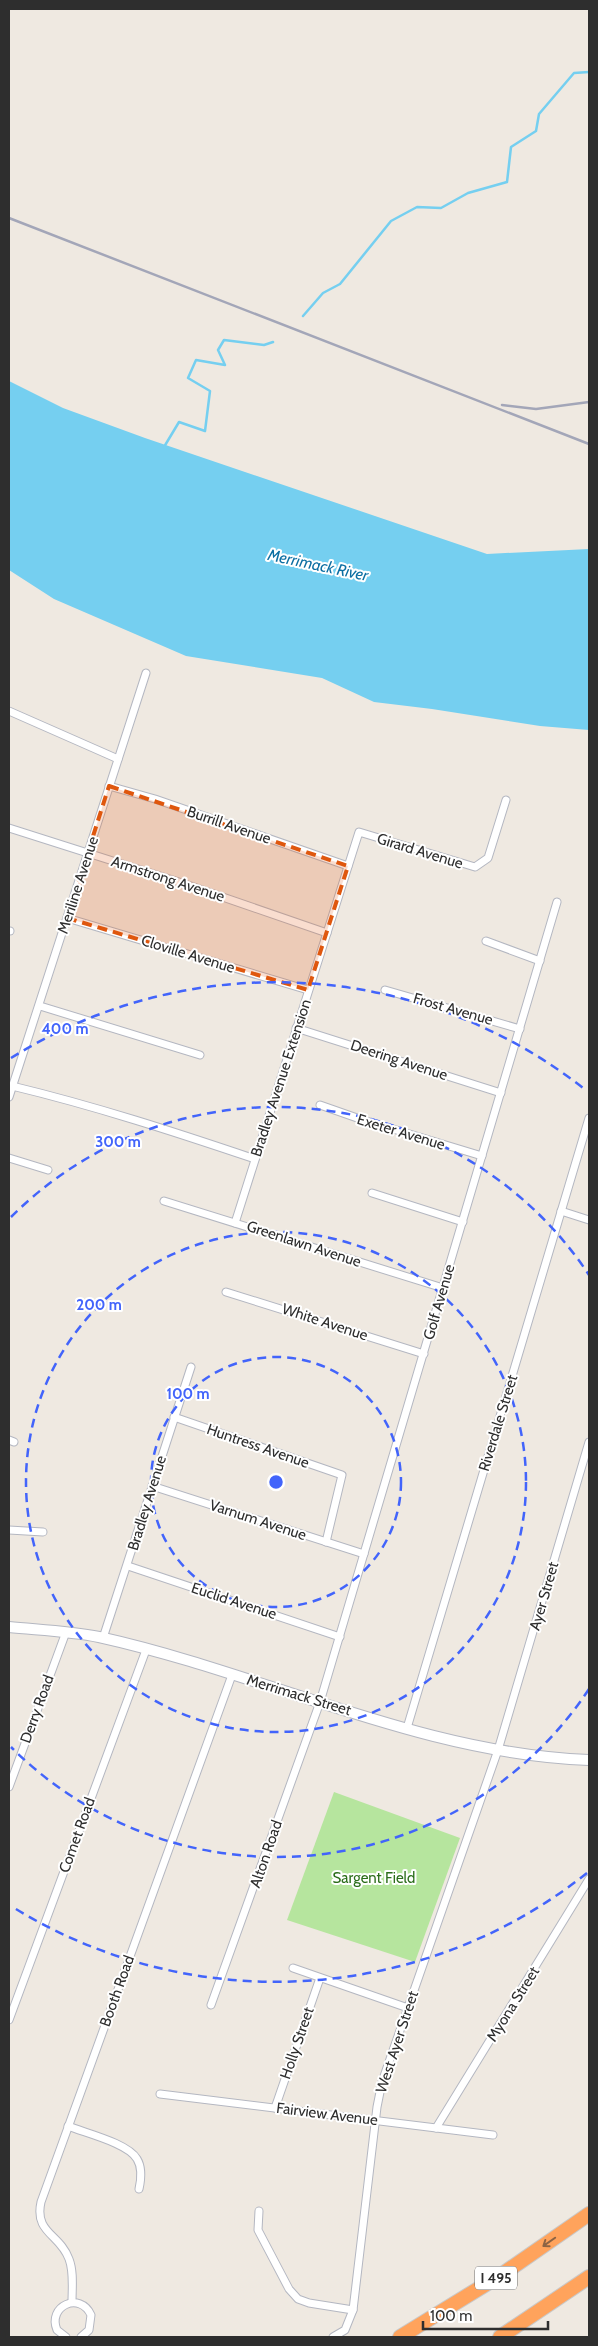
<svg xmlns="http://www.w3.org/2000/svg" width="598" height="2346" viewBox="0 0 598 2346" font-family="Cabin,sans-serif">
	<rect width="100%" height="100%" fill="#efe9e1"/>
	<path fill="#b6e59e" d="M 334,1792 L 460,1838 L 415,1962 L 287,1920 Z"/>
	<path fill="#75cff0" d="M 9,381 L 63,408 L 145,438 L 487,554 L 589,549 L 589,730 L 540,726 L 432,709 L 374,702 L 322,678 L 186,656 L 54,599 L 9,570 Z"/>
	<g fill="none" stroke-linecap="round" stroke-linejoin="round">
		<g stroke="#75cff0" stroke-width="2.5">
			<path d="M 303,316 L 323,293 L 340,284 L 391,221 L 417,207 L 441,208 L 468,193 L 507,182 L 511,147 L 536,131 L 539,114 L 574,73 L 589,72"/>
			<path d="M 164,447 L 179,422 L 205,431 L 210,391 L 188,378 L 196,360 L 225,365 L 218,350 L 224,340 L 264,345 L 273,342"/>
		</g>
		<defs>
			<g id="minor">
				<path d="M 9,711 L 118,759"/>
				<path d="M 109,786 L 155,799 L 348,866"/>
				<path d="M 9,828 L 182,883 L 327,933"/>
				<path d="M 67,918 L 308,990"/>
				<path d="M 9,931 L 10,931"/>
				<path d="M 486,941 L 540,961"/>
				<path d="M 385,990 L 520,1029"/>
				<path d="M 40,1006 L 200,1055"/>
				<path d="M 296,1028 L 501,1093"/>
				<path d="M 12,1086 C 95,1106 175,1132 255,1159"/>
				<path d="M 9,1097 L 146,673"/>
				<path d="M 320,1105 L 360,1119 L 482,1156"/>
				<path d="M 9,1158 L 48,1170"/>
				<path d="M 372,1193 L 463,1222"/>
				<path d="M 164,1201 L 443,1288"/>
				<path d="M 561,1211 L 589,1220"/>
				<path d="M 235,1223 L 359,832 L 475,867 L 488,858 L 506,800"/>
				<path d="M 226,1292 L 424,1354"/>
				<path d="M 174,1417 L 342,1475 L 326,1542"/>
				<path d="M 9,1440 L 14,1442"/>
				<path d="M 152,1486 L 364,1554"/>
				<path d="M 9,1530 L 43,1532"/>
				<path d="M 128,1566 L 340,1637"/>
				<path d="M 103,1638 L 191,1367"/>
				<path d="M 407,1728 L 589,1118"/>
				<path d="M 9,1787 L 66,1632"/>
				<path d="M 293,1968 L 408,2008"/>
				<path d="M 211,2005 L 320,1702 L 557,902"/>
				<path d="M 9,2020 L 146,1650"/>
				<path d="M 160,2094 L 493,2135"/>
				<path d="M 275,2108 L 320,1978"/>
				<path d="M 68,2126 C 85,2133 128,2143 137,2159 C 142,2167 141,2180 139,2189"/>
				<path d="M 436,2128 L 589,1879"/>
				<path d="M 259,2211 L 258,2230 L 289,2289 L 298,2299 L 309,2303 L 353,2310"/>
				<path d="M 72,2302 C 72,2288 74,2272 69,2259 C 60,2234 34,2233 41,2202 L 232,1675"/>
				<path d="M 66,2337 L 57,2330 C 47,2306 80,2291 91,2315 L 89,2330 L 81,2337"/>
				<path d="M 333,2337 L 345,2330 L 353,2310 L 377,2107 L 382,2082 L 498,1750 L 589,1442"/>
			</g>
			<path id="secondary" d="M 9,1627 C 39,1630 69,1631 99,1637 C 262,1673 421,1754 589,1760"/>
			<g id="motorway">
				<path d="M 400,2337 L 501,2275 L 589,2214"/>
				<path d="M 500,2337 L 589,2277"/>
			</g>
		</defs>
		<use href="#minor" stroke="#b4b7c1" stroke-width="9"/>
		<use href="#secondary" stroke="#b4b7c1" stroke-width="12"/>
		<use href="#motorway" stroke="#c9c9c9" stroke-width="16"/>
		<use href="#minor" stroke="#fff" stroke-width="7"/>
		<use href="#secondary" stroke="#fff" stroke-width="10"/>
		<use href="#motorway" stroke="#ffa35c" stroke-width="14"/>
		<g stroke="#a3a6b8" stroke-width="2.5">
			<path d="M 9,218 L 589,444"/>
			<path d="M 502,405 L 536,409 L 589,402"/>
		</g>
	</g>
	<defs><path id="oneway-shaft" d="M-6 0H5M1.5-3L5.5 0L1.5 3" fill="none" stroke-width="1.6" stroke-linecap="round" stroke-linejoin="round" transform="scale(1.25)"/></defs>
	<use stroke="#8c6343" href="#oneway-shaft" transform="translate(549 2242) rotate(145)"/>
	<path fill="#df570e" fill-opacity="0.2" stroke="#df570e" stroke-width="4" stroke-dasharray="10 6" stroke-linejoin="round" d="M 109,786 L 348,866 L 308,990 L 67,918 Z"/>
	<g fill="none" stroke="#4264fb" stroke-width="2.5" stroke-dasharray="9 6">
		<circle cx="276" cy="1482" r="125"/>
		<circle cx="276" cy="1482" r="250"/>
		<path d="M589 1689A375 375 0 0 1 11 1747M11 1217A375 375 0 0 1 589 1275"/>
		<path d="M587 1873A500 500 0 0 1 11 1906M11 1058A500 500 0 0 1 587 1091"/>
	</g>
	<g text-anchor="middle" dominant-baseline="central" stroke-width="4" stroke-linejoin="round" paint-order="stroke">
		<rect fill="#fff" stroke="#6d6d6d" stroke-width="1" x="475" y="2266.5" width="42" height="23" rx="4"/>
		<g font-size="14" font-weight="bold" fill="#2e2e2e">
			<text x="496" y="2278">I 495</text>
		</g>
		<g font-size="15" fill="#2e2e2e" stroke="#fff">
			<text transform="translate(229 825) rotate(19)">Burrill Avenue</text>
			<text transform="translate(420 851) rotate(17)">Girard Avenue</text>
			<text transform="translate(168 879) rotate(18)">Armstrong Avenue</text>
			<text transform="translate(78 885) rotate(-72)">Meriline Avenue</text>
			<text transform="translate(188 954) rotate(17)">Cloville Avenue</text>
			<text transform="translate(453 1009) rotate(16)">Frost Avenue</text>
			<text transform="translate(399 1060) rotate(18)">Deering Avenue</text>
			<text transform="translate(281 1078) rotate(-72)">Bradley Avenue Extension</text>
			<text transform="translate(401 1132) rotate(17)">Exeter Avenue</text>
			<text transform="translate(304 1244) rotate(18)">Greenlawn Avenue</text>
			<text transform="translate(439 1302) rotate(-74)">Golf Avenue</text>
			<text transform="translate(325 1322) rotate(18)">White Avenue</text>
			<text transform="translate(498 1423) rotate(-73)">Riverdale Street</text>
			<text transform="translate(258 1446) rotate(19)">Huntress Avenue</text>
			<text transform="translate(147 1503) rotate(-73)">Bradley Avenue</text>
			<text transform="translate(258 1520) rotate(18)">Varnum Avenue</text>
			<text transform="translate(544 1596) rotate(-74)">Ayer Street</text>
			<text transform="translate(234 1601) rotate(18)">Euclid Avenue</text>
			<text transform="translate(299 1695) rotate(17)">Merrimack Street</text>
			<text transform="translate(37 1709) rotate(-70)">Derry Road</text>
			<text transform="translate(77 1835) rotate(-70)">Comet Road</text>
			<text transform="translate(266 1854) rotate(-71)">Alton Road</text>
			<text transform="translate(117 1991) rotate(-70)">Booth Road</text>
			<text transform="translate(513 2004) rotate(-58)">Myona Street</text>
			<text transform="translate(397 2042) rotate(-72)">West Ayer Street</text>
			<text transform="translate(297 2043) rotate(-71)">Holly Street</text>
			<text transform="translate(327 2114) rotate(7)">Fairview Avenue</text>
		</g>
		<g font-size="15" fill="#2c6e1b" stroke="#fff">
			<text x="374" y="1878">Sargent Field</text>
		</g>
		<g font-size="16" font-style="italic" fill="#0d6fa3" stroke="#fff">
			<text transform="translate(318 565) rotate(12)">Merrimack River</text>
		</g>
	</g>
	<circle cx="276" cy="1482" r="8" fill="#4264fb" stroke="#fff" stroke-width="2.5"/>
	<g font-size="15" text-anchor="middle" font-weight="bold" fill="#4264fb" stroke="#fff" stroke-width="4" stroke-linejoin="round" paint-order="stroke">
		<text x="65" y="1034">400 m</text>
		<text x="118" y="1147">300 m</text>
		<text x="99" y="1310">200 m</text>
		<text x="188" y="1399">100 m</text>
	</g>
	<rect width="598" height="2346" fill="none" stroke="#2e2e2e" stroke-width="20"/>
	<path d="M423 2321v8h125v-8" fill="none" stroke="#2e2e2e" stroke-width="2.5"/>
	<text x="430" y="2321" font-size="15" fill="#2e2e2e" stroke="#ffffff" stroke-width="4" paint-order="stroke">100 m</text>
</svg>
